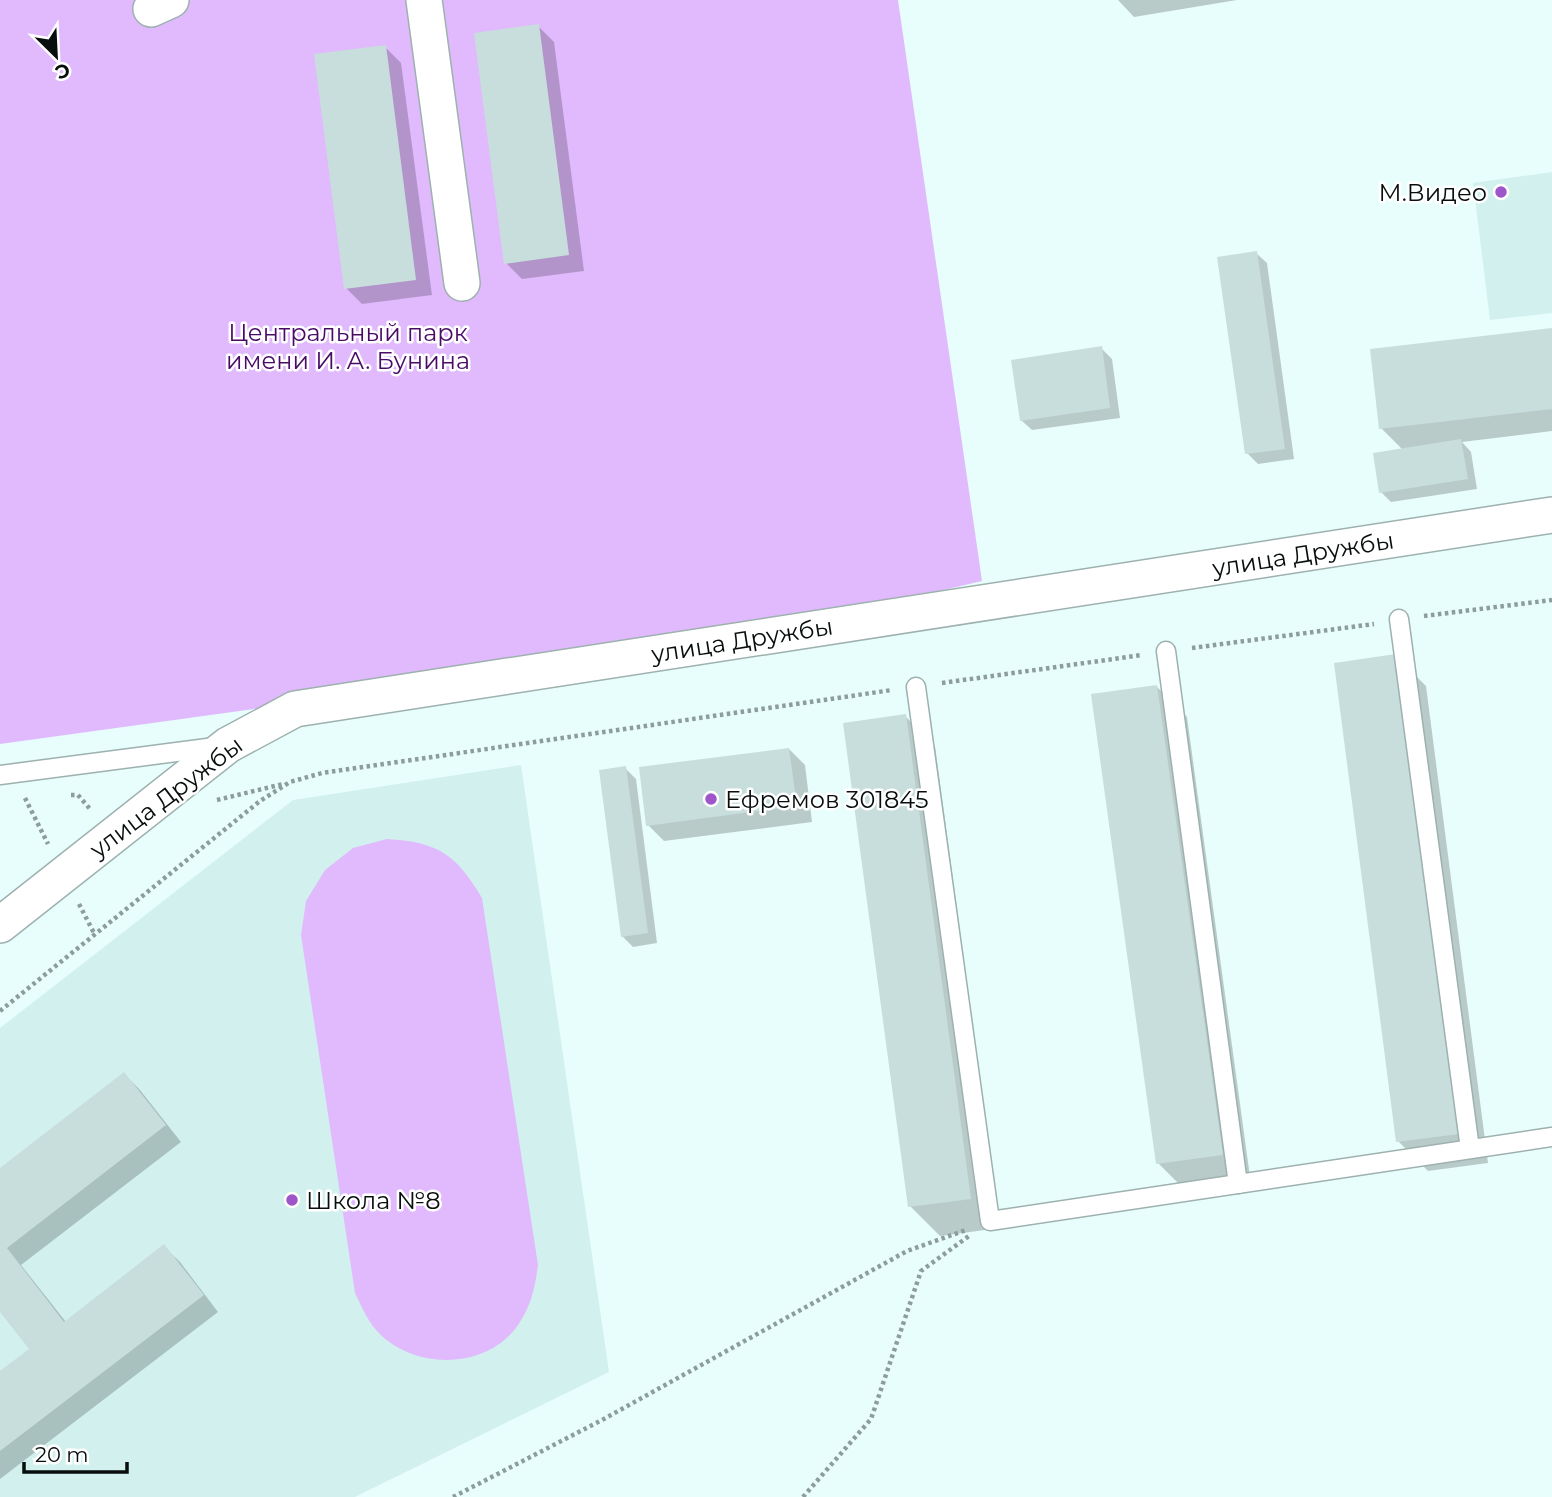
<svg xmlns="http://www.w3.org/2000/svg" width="1552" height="1497" viewBox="0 0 1552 1497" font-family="Montserrat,sans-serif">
	<rect width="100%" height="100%" fill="#e8fefc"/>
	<g fill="#d2f1ee">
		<path d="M 1552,172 L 1552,313 L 1490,320 L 1473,183 Z"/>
		<path d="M 521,765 L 609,1372 L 355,1497 L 0,1497 L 0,1028 L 293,800 Z"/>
	</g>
	<g fill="#e0bafd">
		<path d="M 0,0 L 898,0 L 982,581 L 702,647 L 0,744 Z"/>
		<path d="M 387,839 C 438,842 456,854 482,898 L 538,1265 C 535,1288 531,1306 518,1325 C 484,1374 402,1370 370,1322 C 364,1313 360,1303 355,1293 L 301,935 L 306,901 L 325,870 L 353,848 Z"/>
	</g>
	<g fill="#0003">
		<path d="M 1118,0 L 1237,0 L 1134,17 Z"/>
		<path d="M 538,26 L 554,42 L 584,271 L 522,279 L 506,263 Z"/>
		<path d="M 385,47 L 401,63 L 432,295 L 362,304 L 346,288 Z"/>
		<path d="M 1256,253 L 1267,263 L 1294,459 L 1258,464 L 1247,453 Z"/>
		<path d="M 1552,330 L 1552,431 L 1462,442 L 1471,452 L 1477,489 L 1391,502 L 1381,492 L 1403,450 L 1381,428 Z"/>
		<path d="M 1101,348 L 1112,359 L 1120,418 L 1032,430 L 1021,420 Z"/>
		<path d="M 1396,656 L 1426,686 L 1488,1163 L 1428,1171 L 1398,1141 Z"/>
		<path d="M 1157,687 L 1187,717 L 1251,1184 L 1188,1193 L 1158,1163 Z"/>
		<path d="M 905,716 L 935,746 L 1000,1228 L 940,1236 L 910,1206 Z"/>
		<path d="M 789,749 L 805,765 L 812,822 L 664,841 L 648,825 Z"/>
		<path d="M 625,768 L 636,779 L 657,943 L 633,947 L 622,936 Z"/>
		<path d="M 124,1074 L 140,1090 L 181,1142 L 21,1265 L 66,1322 L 164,1247 L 180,1262 L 218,1312 L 0,1479 L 0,1374 L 31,1349 L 0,1309 L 0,1170 Z"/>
	</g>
	<g fill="#c8dedc">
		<path d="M 539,24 L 569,255 L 504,264 L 474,33 Z"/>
		<path d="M 386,45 L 416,280 L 344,289 L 314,54 Z"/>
		<path d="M 1257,251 L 1285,449 L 1245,454 L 1217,257 Z"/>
		<path d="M 1552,328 L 1552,409 L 1379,429 L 1370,349 Z"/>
		<path d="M 1102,346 L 1110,408 L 1020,421 L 1011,360 Z"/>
		<path d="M 1461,439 L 1468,479 L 1379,493 L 1373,453 Z"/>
		<path d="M 1396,654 L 1459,1134 L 1396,1142 L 1334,663 Z"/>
		<path d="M 1157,685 L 1223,1155 L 1156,1164 L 1091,694 Z"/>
		<path d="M 906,714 L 971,1199 L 908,1207 L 843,723 Z"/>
		<path d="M 789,748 L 797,806 L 646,826 L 639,767 Z"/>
		<path d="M 626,766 L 648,933 L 621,937 L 599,770 Z"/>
		<path d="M 124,1072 L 166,1125 L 7,1248 L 64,1322 L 164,1244 L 204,1295 L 0,1451 L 0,1371 L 29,1349 L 0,1312 L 0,1168 Z"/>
	</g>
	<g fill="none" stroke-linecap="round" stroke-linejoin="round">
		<defs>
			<g id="service">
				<path d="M 1399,619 L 1470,1149"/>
				<path d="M 1166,651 L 1238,1184"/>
				<path d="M 916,687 L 990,1221 L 1552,1137"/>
				<path d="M 0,775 L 215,747"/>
			</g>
			<g id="minor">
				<path d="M 424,0 L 462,283"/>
				<path d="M 151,9 L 171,0"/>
				<path d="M 0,925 L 228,745 L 295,709 L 1552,515"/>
			</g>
		</defs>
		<use href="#service" stroke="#9db1af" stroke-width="21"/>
		<use href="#minor" stroke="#9db1af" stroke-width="38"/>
		<g stroke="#8d9d9b" stroke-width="4.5" stroke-dasharray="3.5 3.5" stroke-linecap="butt">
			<path d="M 1424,616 L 1552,600"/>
			<path d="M 1192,648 L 1374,624"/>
			<path d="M 942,683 L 1142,655"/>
			<path d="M 71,795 L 78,795 L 90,809"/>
			<path d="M 25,798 L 48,844"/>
			<path d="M 217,800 L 283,784"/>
			<path d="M 79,904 L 95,935"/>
			<path d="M 0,1011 L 260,801 L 290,782 L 322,773 L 892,690"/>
			<path d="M 453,1497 L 602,1420 L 907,1251 L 966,1230"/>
			<path d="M 803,1497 L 871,1419 L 921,1271 L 969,1236"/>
		</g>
		<use href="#service" stroke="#fff" stroke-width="18"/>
		<use href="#minor" stroke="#fff" stroke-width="35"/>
	</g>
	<g fill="#9d55c9" stroke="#fff" stroke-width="2.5">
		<circle cx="1501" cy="192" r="7"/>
		<circle cx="711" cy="799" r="7"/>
		<circle cx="292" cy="1200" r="7"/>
	</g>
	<g text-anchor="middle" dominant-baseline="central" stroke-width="5" stroke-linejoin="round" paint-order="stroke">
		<g font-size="24" fill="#070e0d" stroke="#fff" text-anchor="start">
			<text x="1487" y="192" text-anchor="end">М.Видео</text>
			<text x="725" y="799">Ефремов 301845</text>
			<text x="306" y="1200">Школа №8</text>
		</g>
		<g font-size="24" fill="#480c66" stroke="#fff">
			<text x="348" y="332">Центральный парк<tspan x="348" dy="28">имени И. А. Бунина</tspan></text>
		</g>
		<g font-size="24" fill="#070e0d" stroke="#fff">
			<text transform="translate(1303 554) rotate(-9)">улица Дружбы</text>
			<text transform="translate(742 640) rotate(-9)">улица Дружбы</text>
			<text transform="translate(166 797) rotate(-37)">улица Дружбы</text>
		</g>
	</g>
	<g transform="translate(56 56) rotate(156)" stroke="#ffffff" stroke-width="5" paint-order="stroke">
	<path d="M0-5L12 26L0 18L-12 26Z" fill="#070e0d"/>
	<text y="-10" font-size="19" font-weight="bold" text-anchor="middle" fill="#070e0d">С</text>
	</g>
	<path d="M24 1462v10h103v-10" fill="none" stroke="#070e0d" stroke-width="3.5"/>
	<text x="35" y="1462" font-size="21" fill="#070e0d" stroke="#ffffff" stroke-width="5" paint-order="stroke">20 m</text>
</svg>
